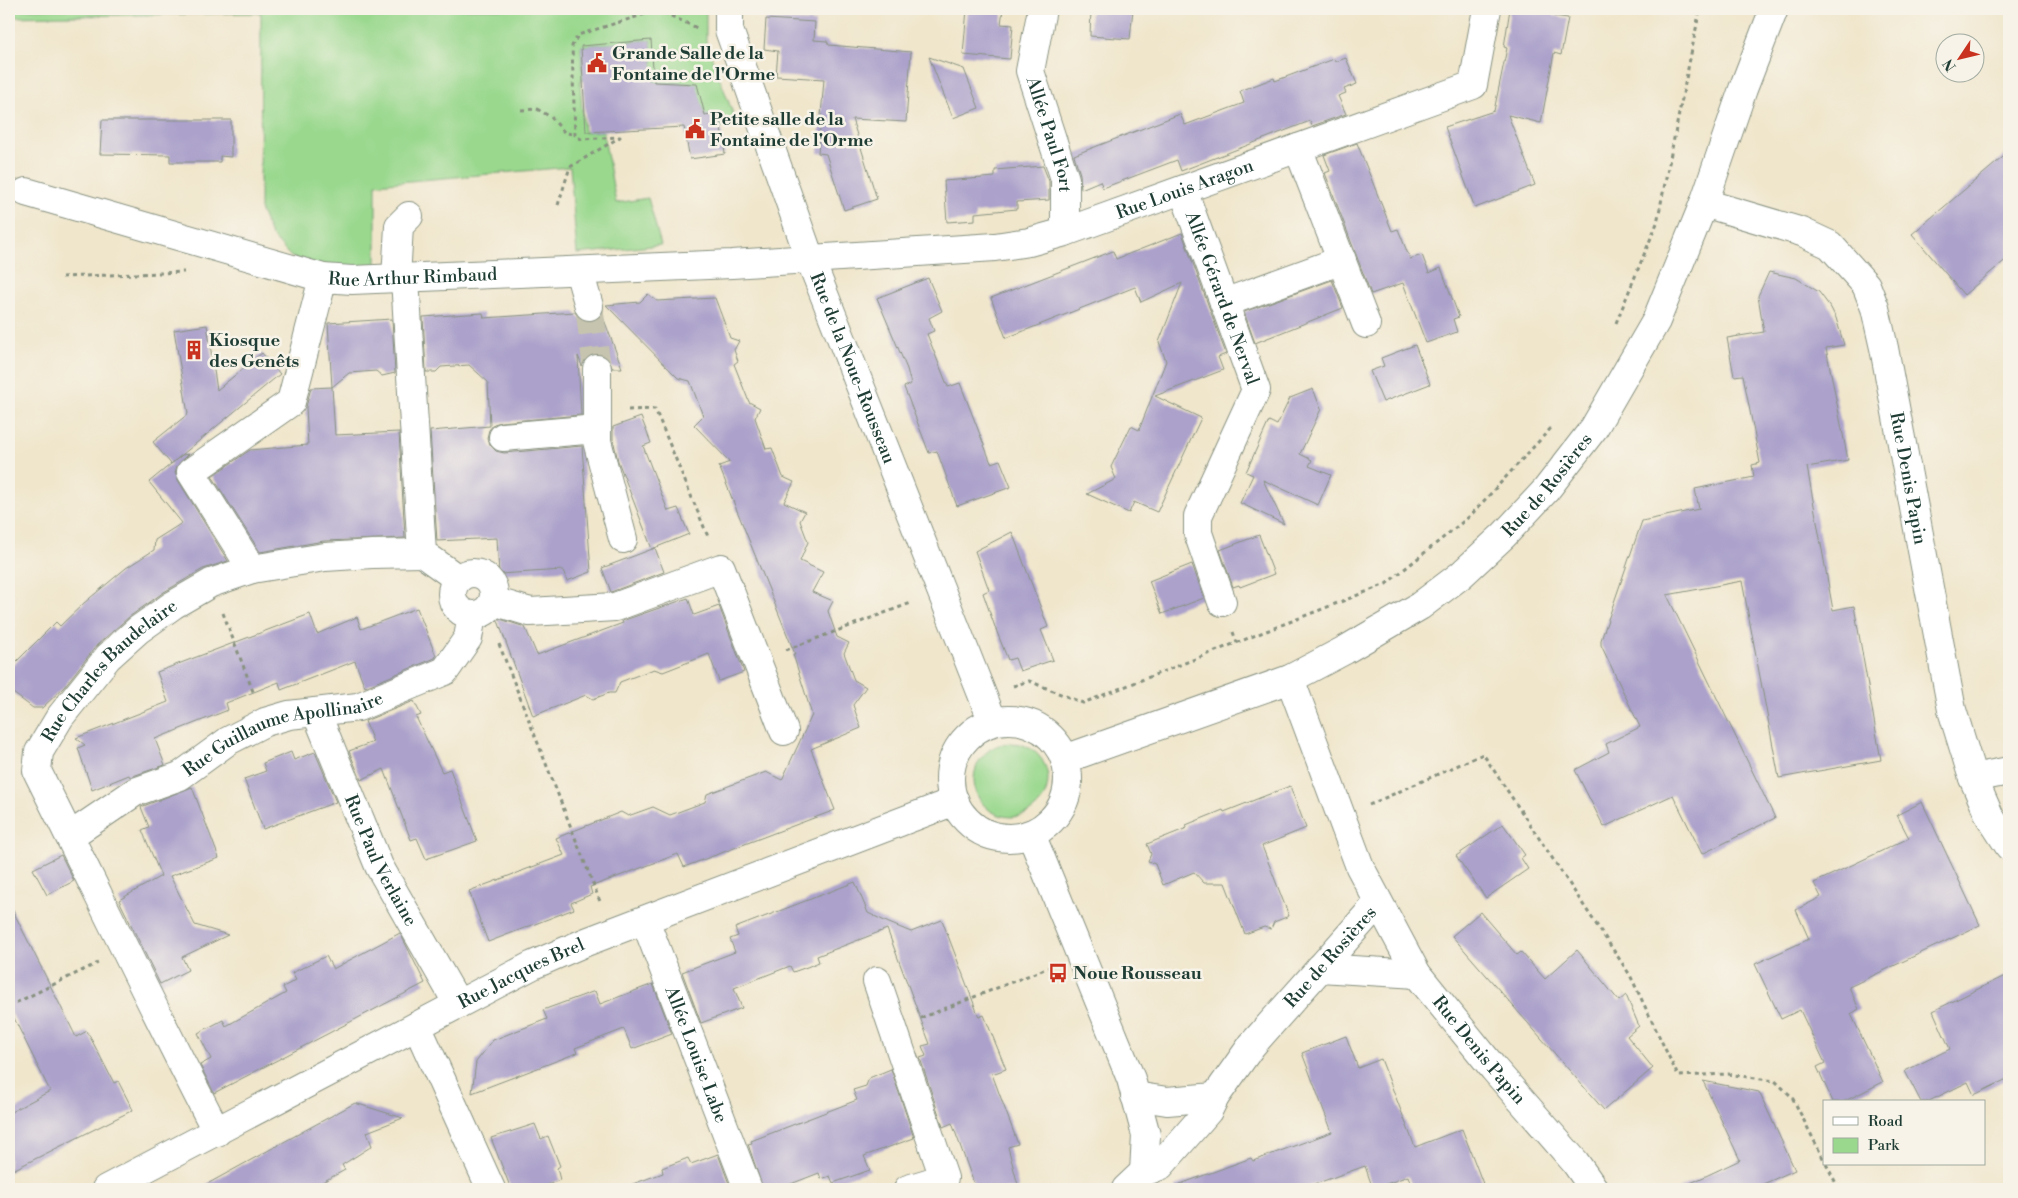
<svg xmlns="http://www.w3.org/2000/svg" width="2018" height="1198" viewBox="0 0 2018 1198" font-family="'Libre Bodoni',serif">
	<rect width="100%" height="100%" fill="#f7f3e8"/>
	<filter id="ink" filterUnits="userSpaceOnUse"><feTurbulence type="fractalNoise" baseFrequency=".02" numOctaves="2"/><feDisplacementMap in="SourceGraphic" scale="10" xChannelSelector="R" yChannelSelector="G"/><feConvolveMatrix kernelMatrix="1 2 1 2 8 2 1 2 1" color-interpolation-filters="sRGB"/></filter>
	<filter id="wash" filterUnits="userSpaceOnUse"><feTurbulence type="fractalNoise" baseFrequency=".0096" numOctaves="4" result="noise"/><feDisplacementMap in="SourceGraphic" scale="20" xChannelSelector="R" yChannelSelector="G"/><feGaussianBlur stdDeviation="1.12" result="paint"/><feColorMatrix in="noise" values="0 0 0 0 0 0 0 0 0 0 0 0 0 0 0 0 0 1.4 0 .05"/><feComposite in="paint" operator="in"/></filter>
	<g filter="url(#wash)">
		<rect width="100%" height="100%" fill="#f0e6cc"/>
		<g fill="#99d88d" stroke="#5c8a60">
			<path d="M 9,9 L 706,9 L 706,42 L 737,124 L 721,127 L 719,113 L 705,115 L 696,84 L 654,82 L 651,40 L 581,46 L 582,70 L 586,73 L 580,82 L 584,132 L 603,131 L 616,203 L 648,198 L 661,245 L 577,254 L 570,167 L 376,184 L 376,267 L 327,268 L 291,257 L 271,235 L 260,209 L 261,13 L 9,17 Z"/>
			<circle cx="1011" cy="780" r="37"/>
		</g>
		<g id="blocks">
			<g fill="#aba1cb">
				<path d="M 967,9 L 1003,9 L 1001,24 L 1013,25 L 1010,59 L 963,55 Z"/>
				<path d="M 1091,9 L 1133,9 L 1130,39 L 1090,36 Z"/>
				<path d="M 1510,9 L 1554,9 L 1553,16 L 1568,18 L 1561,55 L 1554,53 L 1541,123 L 1508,115 L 1535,185 L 1475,208 L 1445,127 L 1494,111 L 1507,48 L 1504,47 Z"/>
				<path d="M 766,19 L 815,22 L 814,40 L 827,41 L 829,45 L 911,52 L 906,122 L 852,119 L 877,199 L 844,210 L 826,154 L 818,153 L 824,79 L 776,76 L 778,51 L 764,49 Z"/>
				<path d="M 651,40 L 654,82 L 697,84 L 705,115 L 719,113 L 725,154 L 690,159 L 684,127 L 586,132 L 581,46 Z"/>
				<path d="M 929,57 L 964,69 L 979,108 L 953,118 Z"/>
				<path d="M 1346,58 L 1357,84 L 1344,89 L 1346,93 L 1338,96 L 1346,114 L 1312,126 L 1310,121 L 1181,171 L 1177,160 L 1103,188 L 1100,181 L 1081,189 L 1080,174 L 1074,155 L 1180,114 L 1185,125 L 1244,103 L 1240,91 L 1274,78 L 1275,81 L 1334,59 L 1335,62 Z"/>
				<path d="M 102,120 L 231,120 L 231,157 L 220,156 L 220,162 L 170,162 L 170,155 L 100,154 Z"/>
				<path d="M 1357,143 L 1392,231 L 1398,229 L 1410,259 L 1422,255 L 1429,273 L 1441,268 L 1459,317 L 1453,319 L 1457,332 L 1426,343 L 1403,283 L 1371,294 L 1325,173 L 1330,171 L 1324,155 Z"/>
				<path d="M 2009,152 L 2009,257 L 1964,295 L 1912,234 Z"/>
				<path d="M 1043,166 L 1049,181 L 1049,200 L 1017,202 L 1017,209 L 975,213 L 975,220 L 947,222 L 944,181 L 995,177 L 995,170 Z"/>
				<path d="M 1182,233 L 1226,354 L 1218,357 L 1223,370 L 1155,396 L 1201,418 L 1157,512 L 1134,502 L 1129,513 L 1087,494 L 1116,479 L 1111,467 L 1131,426 L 1139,430 L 1166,361 L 1159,342 L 1182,283 L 1141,302 L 1135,287 L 1006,338 L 991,298 L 1113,251 L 1116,259 Z"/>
				<path d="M 1769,272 L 1796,278 L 1819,292 L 1831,308 L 1836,318 L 1844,345 L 1826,348 L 1848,460 L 1807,467 L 1833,610 L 1854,606 L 1881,760 L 1779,778 L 1742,581 L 1667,595 L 1775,818 L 1702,854 L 1673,795 L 1604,827 L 1575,770 L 1609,752 L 1606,744 L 1640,727 L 1601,645 L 1601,640 L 1642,521 L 1699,509 L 1695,489 L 1754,477 L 1752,465 L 1760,463 L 1743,375 L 1734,376 L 1727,338 L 1764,332 L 1758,296 Z"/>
				<path d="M 928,278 L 942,311 L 929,318 L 934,331 L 927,334 L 948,387 L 960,383 L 991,463 L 1000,460 L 1011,487 L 957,506 L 937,451 L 929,453 L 904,387 L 911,384 L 907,369 L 877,298 Z"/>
				<path d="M 1332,280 L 1343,308 L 1255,343 L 1244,312 Z"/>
				<path d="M 648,294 L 657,301 L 715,298 L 730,338 L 739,341 L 734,350 L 738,361 L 734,364 L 749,402 L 760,408 L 755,418 L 766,449 L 772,448 L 783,477 L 794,482 L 784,502 L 805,512 L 800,521 L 808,542 L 800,561 L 823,572 L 812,592 L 833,601 L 828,611 L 837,637 L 849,643 L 844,653 L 854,680 L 866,687 L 853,705 L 861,728 L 811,749 L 835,810 L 684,867 L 678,854 L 590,887 L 592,894 L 571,903 L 574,909 L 488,942 L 469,891 L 564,855 L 556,838 L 621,812 L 628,816 L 653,807 L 670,815 L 705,802 L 707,794 L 766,772 L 782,780 L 812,715 L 793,654 L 795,654 L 719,466 L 730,462 L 694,425 L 703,416 L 690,381 L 678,378 L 606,305 L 640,302 Z"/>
				<path d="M 575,312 L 579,318 L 586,321 L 594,321 L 602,314 L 622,368 L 612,368 L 610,361 L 605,356 L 597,353 L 589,356 L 582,366 L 578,356 L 581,415 L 501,422 L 494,424 L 489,430 L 487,438 L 491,446 L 496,451 L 504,453 L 582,446 L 591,572 L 567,581 L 563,570 L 499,574 L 497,538 L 437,541 L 430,431 L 490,426 L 488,382 L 469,365 L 441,367 L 436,372 L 426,372 L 423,317 L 483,313 L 484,318 Z"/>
				<path d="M 392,319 L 395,373 L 382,376 L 376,371 L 349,373 L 332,387 L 335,435 L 399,432 L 405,538 L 324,541 L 260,552 L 212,476 L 250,450 L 308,445 L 306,407 L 311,388 L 332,387 L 328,323 Z"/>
				<path d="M 207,325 L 217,390 L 262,353 L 280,374 L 171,464 L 153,442 L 188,414 L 174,330 Z"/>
				<path d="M 1415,345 L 1430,384 L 1383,402 L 1370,371 L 1384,366 L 1381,358 Z"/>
				<path d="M 1313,389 L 1321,409 L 1300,454 L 1312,460 L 1309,466 L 1331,475 L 1318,505 L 1263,480 L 1284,524 L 1240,503 L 1253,475 L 1246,472 L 1269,421 L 1277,425 L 1290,398 Z"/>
				<path d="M 641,417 L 651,443 L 643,446 L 668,511 L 678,508 L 689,534 L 652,549 L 618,461 L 613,439 L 613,427 Z"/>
				<path d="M 189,454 L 177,466 L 175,473 L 178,480 L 228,561 L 203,569 L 164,592 L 129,617 L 97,645 L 64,687 L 42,708 L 33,708 L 9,690 L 9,669 L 56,622 L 60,626 L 84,603 L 126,568 L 154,550 L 155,540 L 182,523 L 149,482 L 182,455 Z"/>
				<path d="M 1012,532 L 1048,627 L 1041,630 L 1053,660 L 1020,671 L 1015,658 L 1008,660 L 995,627 L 983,593 L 989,590 L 975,551 Z"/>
				<path d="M 1259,535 L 1274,574 L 1240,587 L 1239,585 L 1233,587 L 1220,550 Z"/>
				<path d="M 655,548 L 664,572 L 611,592 L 602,568 Z"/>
				<path d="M 1192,564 L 1204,598 L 1162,614 L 1149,581 Z"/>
				<path d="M 688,598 L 694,615 L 719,606 L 744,672 L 719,681 L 709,654 L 663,672 L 654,669 L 620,682 L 615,693 L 609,693 L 593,699 L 586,695 L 533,716 L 497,618 L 525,627 L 537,655 L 623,623 L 622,621 Z"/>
				<path d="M 417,608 L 436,656 L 435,658 L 365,687 L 355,661 L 281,690 L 279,682 L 226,703 L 228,710 L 155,739 L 165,765 L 130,777 L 129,775 L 92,790 L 78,748 L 85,745 L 76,738 L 168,702 L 157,672 L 310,614 L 317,634 L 357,617 L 361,629 Z"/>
				<path d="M 414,701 L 421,715 L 416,717 L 442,772 L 450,769 L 477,841 L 426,859 L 417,838 L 411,840 L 384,769 L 361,780 L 349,751 L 373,742 L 365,721 Z"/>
				<path d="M 291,752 L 294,760 L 315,752 L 336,802 L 263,829 L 244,779 L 266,771 L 263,763 Z"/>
				<path d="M 1290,786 L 1306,828 L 1262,846 L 1289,916 L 1274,922 L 1271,929 L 1264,927 L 1245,934 L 1225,883 L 1204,883 L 1194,872 L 1163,885 L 1155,864 L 1148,861 L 1151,854 L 1147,844 L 1187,828 L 1186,825 L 1223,810 L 1224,812 Z"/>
				<path d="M 192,787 L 219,858 L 170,876 L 195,925 L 228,935 L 182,957 L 188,970 L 160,984 L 119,900 L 161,876 L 142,830 L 149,827 L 141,807 Z"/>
				<path d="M 1922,802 L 1980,925 L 1849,987 L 1859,1009 L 1851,1014 L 1883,1082 L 1843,1102 L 1833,1102 L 1817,1067 L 1825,1063 L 1800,1010 L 1781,1019 L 1755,964 L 1809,939 L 1796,910 L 1821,897 L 1814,883 L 1909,838 L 1897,815 Z"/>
				<path d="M 1503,824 L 1525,855 L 1521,858 L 1528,869 L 1486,898 L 1456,856 Z"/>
				<path d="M 61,855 L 74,881 L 47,895 L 33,869 Z"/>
				<path d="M 855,882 L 868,913 L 889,923 L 911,932 L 942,920 L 979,1017 L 984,1015 L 1006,1069 L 992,1074 L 1018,1144 L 1008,1147 L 1019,1189 L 976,1189 L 952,1123 L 943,1127 L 920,1058 L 926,1056 L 922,1046 L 930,1044 L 887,929 L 817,956 L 819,962 L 807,967 L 793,972 L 790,966 L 734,988 L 742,1008 L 701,1023 L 682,972 L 735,952 L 730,939 L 738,936 L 735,928 Z"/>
				<path d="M 9,903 L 76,1037 L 87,1031 L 114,1083 L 118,1081 L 133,1110 L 9,1172 L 9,1113 L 50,1091 L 9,1008 Z"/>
				<path d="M 1480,912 L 1517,955 L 1521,952 L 1545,979 L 1577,950 L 1619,1001 L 1626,995 L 1639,1026 L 1627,1036 L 1653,1068 L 1604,1110 L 1452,936 Z"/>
				<path d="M 400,933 L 425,983 L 214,1093 L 200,1065 L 211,1059 L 198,1033 L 223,1020 L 226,1026 L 286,993 L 283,987 L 296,980 L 292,973 L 326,956 L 333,969 Z"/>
				<path d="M 2009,974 L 2009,1078 L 1974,1095 L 1968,1082 L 1927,1102 L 1921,1102 L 1905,1071 L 1950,1049 L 1933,1011 Z"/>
				<path d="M 653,984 L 672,1034 L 632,1049 L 624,1029 L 575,1048 L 577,1053 L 472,1093 L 476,1062 L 493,1040 L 547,1019 L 543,1010 L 595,991 L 600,1004 Z"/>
				<path d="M 1346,1036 L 1358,1068 L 1381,1059 L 1415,1147 L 1462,1129 L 1485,1189 L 1413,1189 L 1408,1176 L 1373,1189 L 1365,1166 L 1301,1189 L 1175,1189 L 1175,1186 L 1251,1158 L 1253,1161 L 1332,1132 L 1302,1053 Z"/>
				<path d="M 891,1069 L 914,1138 L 864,1156 L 870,1170 L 833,1183 L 830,1176 L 821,1179 L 819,1173 L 778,1189 L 763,1189 L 748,1144 L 752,1143 L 751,1141 L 857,1100 L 853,1090 L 866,1086 L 869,1078 Z"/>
				<path d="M 1703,1081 L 1759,1092 L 1795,1170 L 1752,1189 L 1678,1189 L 1740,1160 Z"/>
				<path d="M 355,1103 L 403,1118 L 367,1132 L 372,1146 L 342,1165 L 345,1170 L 309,1189 L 198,1189 Z"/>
				<path d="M 535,1124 L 541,1139 L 548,1136 L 560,1166 L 557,1168 L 560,1180 L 537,1189 L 511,1189 L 491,1138 Z"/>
				<path d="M 718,1154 L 731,1189 L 631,1189 L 630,1185 L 663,1173 L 662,1168 L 688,1158 L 691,1164 Z"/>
			</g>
		</g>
	</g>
	<g filter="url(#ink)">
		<use href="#blocks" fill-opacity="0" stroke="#889280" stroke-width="1"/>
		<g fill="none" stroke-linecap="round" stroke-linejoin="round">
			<path stroke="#c6c4ae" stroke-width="28" stroke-dasharray="28 14" stroke-linecap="butt" d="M 589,306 L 597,369"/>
			<defs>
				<g id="minor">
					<path id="s1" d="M 729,9 L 729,30 L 810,259 L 993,722"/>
					<path id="s2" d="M 1042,9 L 1030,71 L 1065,179 L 1065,232"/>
					<path d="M 1298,148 L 1366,324"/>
					<path id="s3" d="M 1183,190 L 1256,390 L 1198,516 L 1198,533 L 1222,602"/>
					<path id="s4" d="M 26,192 L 323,278 L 352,280 L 732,264 L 995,247 L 1029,242 L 1065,232 L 1473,85 L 1487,9"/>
					<path id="s5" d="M 1704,203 L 1802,232 L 1830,245 L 1866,285 L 1875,308 L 1884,348 L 1952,710 L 1973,778 L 1990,817 L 2009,846"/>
					<path d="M 579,271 L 589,306"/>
					<path d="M 396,279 L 399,226 L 409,216"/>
					<path d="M 405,279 L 422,553 L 458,579"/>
					<path d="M 1224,303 L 1342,260"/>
					<path d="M 597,369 L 597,441 L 623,539"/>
					<path d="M 503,437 L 597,429"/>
					<path d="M 252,569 L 191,472 L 291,402 L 323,278"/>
					<circle cx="473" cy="594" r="21"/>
					<path d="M 493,601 L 530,612 L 615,607 L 721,568 L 784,731"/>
					<path id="s6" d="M 1290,679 L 1360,867 L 1417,974 L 1494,1069 L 1575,1162 L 1594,1189"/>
					<path id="s7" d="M 316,712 L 379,866 L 458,1004"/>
					<circle cx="1009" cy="779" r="59"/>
					<path id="s8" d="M 1065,759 L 1290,679 L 1345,650 L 1420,606 L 1461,575 L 1504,535 L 1546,490 L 1594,428 L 1656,321 L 1704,203 L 1743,89 L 1774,9"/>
					<path d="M 1973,778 L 2009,771"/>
					<path d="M 1031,834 L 1131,1079 L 1146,1135 L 1144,1172"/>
					<path id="s9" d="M 70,836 L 135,792 L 180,776 L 228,741 L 265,722 L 289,715 L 358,707 L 445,671 L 468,638 L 472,615"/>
					<path id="s10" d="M 645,920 L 748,1189"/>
					<path d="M 1320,968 L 1417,974"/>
					<path d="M 877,981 L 944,1178 L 908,1189"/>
					<path d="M 417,1026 L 491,1189"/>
					<path d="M 1135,1096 L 1167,1101 L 1215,1097"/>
					<path id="s11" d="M 217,1132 C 155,1013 97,891 37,771 L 39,752 L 60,717 L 108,657 L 138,630 L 173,605 L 211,583 L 252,569 L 325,557 L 372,554 L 422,553"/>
					<path id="s12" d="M 106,1189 L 533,965 L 586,942 L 955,801"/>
					<path id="s13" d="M 1126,1189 L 1144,1172 L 1160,1166 L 1208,1111 L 1215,1097 L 1252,1045 L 1378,903"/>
				</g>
			</defs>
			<use href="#minor" stroke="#889280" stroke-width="30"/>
			<g stroke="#889280" stroke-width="3" stroke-dasharray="4 4" stroke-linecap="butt">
				<path d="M 2004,9 L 2009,12"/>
				<path d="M 521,110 L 537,109 L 551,117 L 564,132 L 575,135"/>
				<path d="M 558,205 L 570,167 L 620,137 L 581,139 L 575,135 L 572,46 L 578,35 L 658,10 L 697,28"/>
				<path d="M 62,277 L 184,272"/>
				<path d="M 1616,323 L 1657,223 L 1700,9"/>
				<path d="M 628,410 L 655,409 L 709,539"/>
				<path d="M 223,613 L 254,694"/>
				<path d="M 1233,632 L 1237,643"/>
				<path d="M 499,644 L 601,904"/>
				<path d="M 786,650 L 911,603"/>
				<path d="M 1013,686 L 1029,681 L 1083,703 L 1386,584 L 1470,516 L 1551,428"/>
				<path d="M 1369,805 L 1483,754 L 1630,975 L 1678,1076 L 1728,1074 L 1775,1081 L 1792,1097 L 1824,1160"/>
				<path d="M 9,1006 L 98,963"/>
				<path d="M 921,1018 L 1050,967"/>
				<path d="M 1826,1164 L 1839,1189"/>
			</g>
			<use href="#minor" stroke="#fff" stroke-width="28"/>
		</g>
	</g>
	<defs>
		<symbol id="civic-bare" viewBox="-9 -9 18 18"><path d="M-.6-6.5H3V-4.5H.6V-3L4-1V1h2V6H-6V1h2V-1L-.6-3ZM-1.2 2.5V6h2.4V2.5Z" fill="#c8321e" stroke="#f7f3e8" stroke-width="2.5" paint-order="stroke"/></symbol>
		<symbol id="building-bare" viewBox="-9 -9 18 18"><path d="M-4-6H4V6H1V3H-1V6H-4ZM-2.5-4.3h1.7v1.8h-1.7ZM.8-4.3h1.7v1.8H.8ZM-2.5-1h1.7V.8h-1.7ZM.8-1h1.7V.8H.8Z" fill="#c8321e" stroke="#f7f3e8" stroke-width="2.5" paint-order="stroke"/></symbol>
		<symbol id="bus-bare" viewBox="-9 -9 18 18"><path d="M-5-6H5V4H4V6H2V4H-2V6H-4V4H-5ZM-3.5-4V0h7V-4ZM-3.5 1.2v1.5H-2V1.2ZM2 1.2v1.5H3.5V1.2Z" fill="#c8321e" stroke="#f7f3e8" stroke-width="2.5" paint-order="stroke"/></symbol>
	</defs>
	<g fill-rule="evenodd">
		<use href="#civic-bare" x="583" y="49" width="28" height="28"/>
		<use href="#civic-bare" x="681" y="115" width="28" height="28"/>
		<use href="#building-bare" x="180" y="336" width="28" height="28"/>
		<use href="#bus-bare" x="1044" y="959" width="28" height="28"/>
	</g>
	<g text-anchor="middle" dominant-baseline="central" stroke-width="5" stroke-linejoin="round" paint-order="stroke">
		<g font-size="18" font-weight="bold" fill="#1f3d34" stroke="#f7f3e8" text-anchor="start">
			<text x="612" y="53">Grande Salle de la<tspan x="612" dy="21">Fontaine de l'Orme</tspan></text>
			<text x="710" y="119">Petite salle de la<tspan x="710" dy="21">Fontaine de l'Orme</tspan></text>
			<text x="209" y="340">Kiosque<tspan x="209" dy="21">des Genêts</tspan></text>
			<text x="1073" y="973">Noue Rousseau</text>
		</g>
		<g font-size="18" fill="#1f3d34" stroke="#f7f3e8">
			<text stroke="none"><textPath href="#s2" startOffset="130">Allée Paul Fort</textPath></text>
			<text stroke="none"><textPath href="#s4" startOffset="1181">Rue Louis Aragon</textPath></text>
			<text stroke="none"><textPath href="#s4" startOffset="399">Rue Arthur Rimbaud</textPath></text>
			<text stroke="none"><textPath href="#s3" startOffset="115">Allée Gérard de Nerval</textPath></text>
			<text stroke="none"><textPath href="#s1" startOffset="381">Rue de la Noue-Rousseau</textPath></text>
			<text stroke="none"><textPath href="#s5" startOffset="385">Rue Denis Papin</textPath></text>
			<text stroke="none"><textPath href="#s8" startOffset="564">Rue de Rosières</textPath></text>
			<text stroke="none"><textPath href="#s11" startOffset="531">Rue Charles Baudelaire</textPath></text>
			<text stroke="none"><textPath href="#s9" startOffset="240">Rue Guillaume Apollinaire</textPath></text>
			<text stroke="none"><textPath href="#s7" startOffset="162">Rue Paul Verlaine</textPath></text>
			<text stroke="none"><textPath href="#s13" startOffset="312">Rue de Rosières</textPath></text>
			<text stroke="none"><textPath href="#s12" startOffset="468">Rue Jacques Brel</textPath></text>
			<text stroke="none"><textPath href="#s6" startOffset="420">Rue Denis Papin</textPath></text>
			<text stroke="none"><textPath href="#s10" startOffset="144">Allée Louise Labe</textPath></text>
		</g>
	</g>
	<rect width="2018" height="1198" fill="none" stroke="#f7f3e8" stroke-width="30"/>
	<rect x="1823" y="1100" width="162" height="65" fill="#f7f3e8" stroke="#a1aaa0"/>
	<rect x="1833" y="1117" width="25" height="8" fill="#ffffff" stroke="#a1aaa0"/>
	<text x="1868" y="1126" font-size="15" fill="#1f3d34">Road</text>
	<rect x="1833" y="1138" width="25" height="15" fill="#99d88d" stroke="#a1aaa0"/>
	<text x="1868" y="1150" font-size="15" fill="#1f3d34">Park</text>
	<g transform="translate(1960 58) rotate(235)"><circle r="24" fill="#f7f3e8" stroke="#a1aaa0"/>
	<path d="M0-4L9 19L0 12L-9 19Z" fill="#c8321e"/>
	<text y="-8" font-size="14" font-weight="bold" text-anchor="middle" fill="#1f3d34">N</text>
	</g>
</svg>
